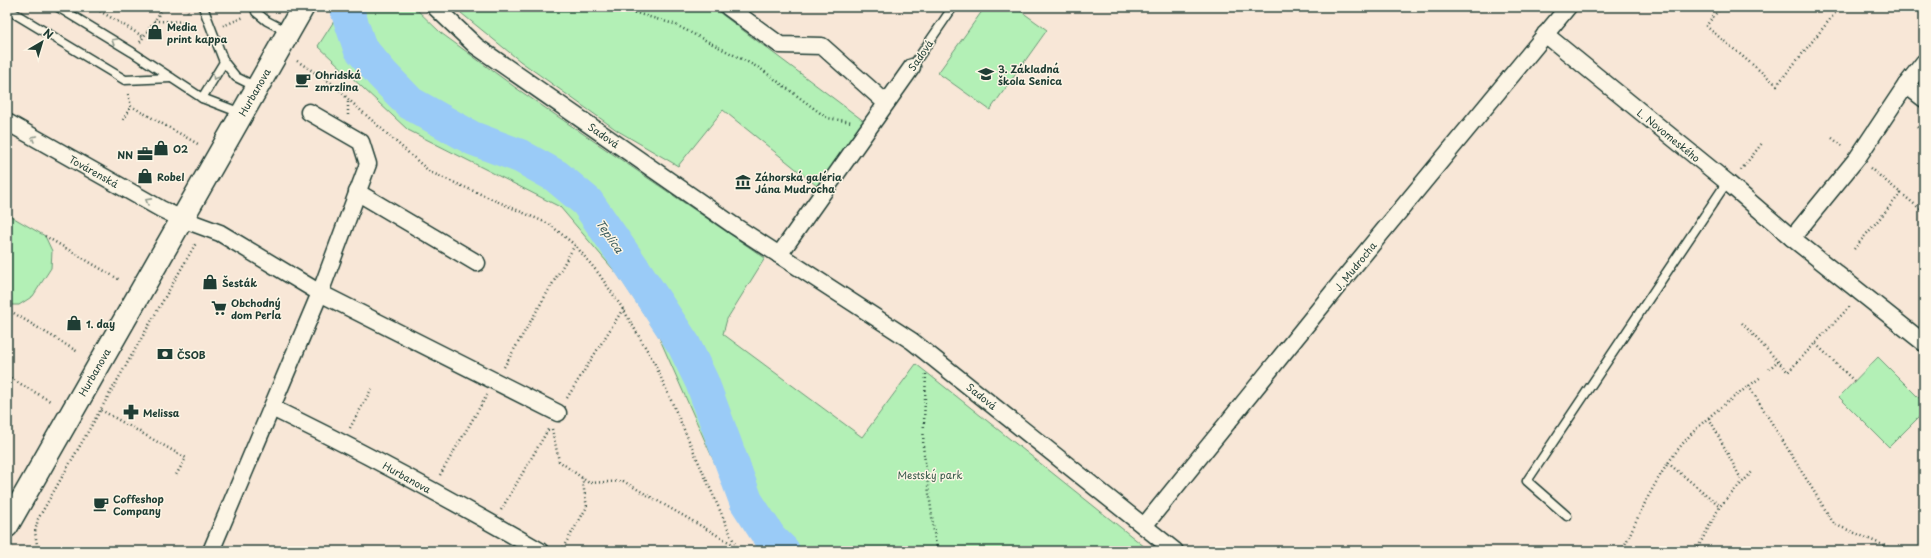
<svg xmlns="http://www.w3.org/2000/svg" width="1931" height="558" viewBox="0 0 1931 558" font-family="'Playpen Sans',sans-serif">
	<rect width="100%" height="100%" fill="#f8e7d7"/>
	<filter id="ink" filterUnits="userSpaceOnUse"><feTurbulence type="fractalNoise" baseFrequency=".025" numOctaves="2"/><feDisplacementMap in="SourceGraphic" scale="8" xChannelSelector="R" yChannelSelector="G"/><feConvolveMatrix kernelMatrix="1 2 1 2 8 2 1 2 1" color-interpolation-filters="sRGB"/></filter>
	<g filter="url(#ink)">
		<g fill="#b3f0b6" stroke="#699675">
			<path d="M 343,7 L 414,7 L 441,33 L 516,88 L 765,258 L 727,319 L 723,334 L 862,437 L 916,364 L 1150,551 L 759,551 L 732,502 L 658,335 L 618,275 L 560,207 L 408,130 L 318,46 Z"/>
			<path d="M 456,7 L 712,7 L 865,122 L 822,190 L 723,110 L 678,166 L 618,131 L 520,61 L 461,13 Z"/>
			<path d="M 985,7 L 1015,7 L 1047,30 L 990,110 L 938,73 Z"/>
			<path d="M 7,214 L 45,236 L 52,251 L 51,268 L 33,296 L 19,305 L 7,305 Z"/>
			<path d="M 1878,357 L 1924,403 L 1924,412 L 1889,447 L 1839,397 Z"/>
		</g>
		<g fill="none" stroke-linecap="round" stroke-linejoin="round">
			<path stroke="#9acbf7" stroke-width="34" d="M 346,7 L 360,48 L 382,74 L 410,103 L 472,138 L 520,156 L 556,176 L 587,202 L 635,271 L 684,345 L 702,382 L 746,501 L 770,538 L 783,551"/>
			<defs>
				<g id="lane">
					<path d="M 58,7 L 132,52 L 202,98 L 224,62 L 203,7"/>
					<path d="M 255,7 L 256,12 L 267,21 L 288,32"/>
					<path d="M 7,9 L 125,80 L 171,78"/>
					<path d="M 224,62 L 236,77 L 256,87"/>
					<path d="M 912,67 L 953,7"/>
					<path d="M 202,98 L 241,113"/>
					<path d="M 1567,516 L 1527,481 L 1727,182"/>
				</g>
				<g id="street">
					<path d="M 435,7 L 476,46 L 733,225 L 912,341 L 1175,551"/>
					<path d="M 728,7 L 780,45 L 822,46 L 886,103"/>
					<path d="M 1545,34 L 1727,182 L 1792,238 L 1924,343"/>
					<path d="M 1906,85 L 1924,99"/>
					<path d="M 309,112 L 361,142 L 368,164 L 320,293 L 558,413"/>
					<path d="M 7,122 L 161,209 L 182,219 L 220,233 L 320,293 L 211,551"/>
					<path d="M 357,192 L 477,263"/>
					<path d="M 1792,238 L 1858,157 L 1906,85 L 1924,62"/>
					<path d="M 779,255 L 912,67"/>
					<path d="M 272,408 C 363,452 452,500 540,551"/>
					<path d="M 1144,526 L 1341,282 L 1568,7"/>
				</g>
				<path id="primary" d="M 7,526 L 303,7"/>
			</defs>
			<use href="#lane" stroke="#1f3d34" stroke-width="11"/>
			<use href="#street" stroke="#1f3d34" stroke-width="19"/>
			<use href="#primary" stroke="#1f3d34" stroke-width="25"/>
			<g stroke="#1f3d34" stroke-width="2.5" stroke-dasharray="1 3" stroke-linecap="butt">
				<path d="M 93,7 L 144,37"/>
				<path d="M 186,7 L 189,14"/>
				<path d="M 615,7 L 674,24 L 761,69 L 827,118 L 852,122"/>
				<path d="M 825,7 L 829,10"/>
				<path d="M 1721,7 L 1706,26 L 1777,85 L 1840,7"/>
				<path d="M 154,21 L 194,22"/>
				<path d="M 223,26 L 244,17"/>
				<path d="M 140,42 L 164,7"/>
				<path d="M 297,61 L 336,86 L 348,99 L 430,172 L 549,224 L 575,245 L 599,274 L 623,309 L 654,362 L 738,551"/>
				<path d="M 128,94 L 131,106 L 198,144"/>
				<path d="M 348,115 L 348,99"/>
				<path d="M 123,120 L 131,106"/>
				<path d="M 1917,127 L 1924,133"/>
				<path d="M 1832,138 L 1844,147"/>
				<path d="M 1870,168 L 1924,212"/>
				<path d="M 1741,170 L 1763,142"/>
				<path d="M 45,236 L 120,280"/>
				<path d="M 1854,249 L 1901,193"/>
				<path d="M 7,309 L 78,352"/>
				<path d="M 1742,323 L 1788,372 L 1851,305"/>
				<path d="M 1816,344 L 1854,381"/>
				<path d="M 504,367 L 575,245"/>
				<path d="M 1769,369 L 1778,361"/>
				<path d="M 926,374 L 923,446 L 935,540 L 938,551"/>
				<path d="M 7,376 L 50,401"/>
				<path d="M 1749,386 L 1834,524 L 1897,551"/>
				<path d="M 567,398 L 623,309"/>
				<path d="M 101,410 L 186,458 L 176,475"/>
				<path d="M 1709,418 L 1742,481"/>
				<path d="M 350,428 L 372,388"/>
				<path d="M 552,429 L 559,461 L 589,483 L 623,481 L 734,545"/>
				<path d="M 1668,463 L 1720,506"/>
				<path d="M 7,471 L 9,472"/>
				<path d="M 440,475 L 487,395"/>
				<path d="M 501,510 L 549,428"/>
				<path d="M 38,551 L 35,532 L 38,519 L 196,243"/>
				<path d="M 561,551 L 587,507 L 582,478"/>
				<path d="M 1135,551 L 1140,545"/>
				<path d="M 1622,551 C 1639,515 1655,478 1680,447 C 1702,419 1733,398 1761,377"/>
				<path d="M 1696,551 L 1720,506 L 1753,471"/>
			</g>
			<use href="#lane" stroke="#fcf5e5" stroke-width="8"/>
			<use href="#street" stroke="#fcf5e5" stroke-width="16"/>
			<use href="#primary" stroke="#fcf5e5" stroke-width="22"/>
		</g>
		<defs><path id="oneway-chevron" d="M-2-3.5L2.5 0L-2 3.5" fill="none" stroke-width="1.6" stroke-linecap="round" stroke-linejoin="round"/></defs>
		<g stroke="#8e998c">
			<use href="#oneway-chevron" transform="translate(114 41) rotate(-149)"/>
			<use href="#oneway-chevron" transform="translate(215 77) rotate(122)"/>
			<use href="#oneway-chevron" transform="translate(34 138) rotate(-150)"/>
			<use href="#oneway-chevron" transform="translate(148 201) rotate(-151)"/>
		</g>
	</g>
	<defs>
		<symbol id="shop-bare" viewBox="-9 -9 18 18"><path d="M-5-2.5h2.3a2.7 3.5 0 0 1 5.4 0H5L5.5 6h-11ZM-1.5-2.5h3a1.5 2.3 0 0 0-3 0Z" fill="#1f3d34" stroke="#fcf5e5" stroke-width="2.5" paint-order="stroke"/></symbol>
		<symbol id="school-bare" viewBox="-9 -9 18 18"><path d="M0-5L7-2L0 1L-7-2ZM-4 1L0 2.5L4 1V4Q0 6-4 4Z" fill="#1f3d34" stroke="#fcf5e5" stroke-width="2.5" paint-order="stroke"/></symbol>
		<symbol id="cafe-bare" viewBox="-9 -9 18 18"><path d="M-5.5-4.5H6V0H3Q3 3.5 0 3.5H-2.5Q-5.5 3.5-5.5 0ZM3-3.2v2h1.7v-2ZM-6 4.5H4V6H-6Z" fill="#1f3d34" stroke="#fcf5e5" stroke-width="2.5" paint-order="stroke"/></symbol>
		<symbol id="office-bare" viewBox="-9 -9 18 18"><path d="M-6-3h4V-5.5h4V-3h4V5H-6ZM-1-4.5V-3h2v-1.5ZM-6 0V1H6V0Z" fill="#1f3d34" stroke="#fcf5e5" stroke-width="2.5" paint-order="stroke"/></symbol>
		<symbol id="museum-bare" viewBox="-9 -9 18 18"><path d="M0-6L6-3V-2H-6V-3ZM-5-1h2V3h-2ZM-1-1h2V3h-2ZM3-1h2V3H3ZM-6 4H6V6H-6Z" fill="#1f3d34" stroke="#fcf5e5" stroke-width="2.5" paint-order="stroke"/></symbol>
		<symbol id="supermarket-bare" viewBox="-9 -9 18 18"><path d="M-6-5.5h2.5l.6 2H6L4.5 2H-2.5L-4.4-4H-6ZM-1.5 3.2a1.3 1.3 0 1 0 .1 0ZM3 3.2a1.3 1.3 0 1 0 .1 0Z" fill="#1f3d34" stroke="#fcf5e5" stroke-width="2.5" paint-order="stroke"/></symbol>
		<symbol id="bank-bare" viewBox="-9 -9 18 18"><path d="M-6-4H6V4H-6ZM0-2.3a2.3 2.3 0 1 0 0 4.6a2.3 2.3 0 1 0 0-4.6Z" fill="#1f3d34" stroke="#fcf5e5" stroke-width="2.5" paint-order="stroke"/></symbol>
		<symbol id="pharmacy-bare" viewBox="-9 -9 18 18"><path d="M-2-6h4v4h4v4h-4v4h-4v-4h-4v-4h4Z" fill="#1f3d34" stroke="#fcf5e5" stroke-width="2.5" paint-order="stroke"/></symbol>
	</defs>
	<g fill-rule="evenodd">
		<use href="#shop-bare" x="144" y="21" width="22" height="22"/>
		<use href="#school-bare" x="975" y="63" width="22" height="22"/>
		<use href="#cafe-bare" x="292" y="69" width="22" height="22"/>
		<use href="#shop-bare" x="150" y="137" width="22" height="22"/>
		<use href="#office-bare" x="134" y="143" width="22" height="22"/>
		<use href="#shop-bare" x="134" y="165" width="22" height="22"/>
		<use href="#museum-bare" x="732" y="171" width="22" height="22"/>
		<use href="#shop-bare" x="199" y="271" width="22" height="22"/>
		<use href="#supermarket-bare" x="208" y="297" width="22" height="22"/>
		<use href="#shop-bare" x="63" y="312" width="22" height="22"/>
		<use href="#bank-bare" x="154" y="343" width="22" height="22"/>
		<use href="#pharmacy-bare" x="120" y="401" width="22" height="22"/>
		<use href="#cafe-bare" x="90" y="493" width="22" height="22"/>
	</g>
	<g text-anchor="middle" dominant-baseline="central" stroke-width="3" stroke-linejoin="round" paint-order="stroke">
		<g font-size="10" font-weight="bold" fill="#1f3d34" stroke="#fcf5e5" text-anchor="start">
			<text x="167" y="26">Media<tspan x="167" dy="12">print kappa</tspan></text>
			<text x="998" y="68">3. Základná<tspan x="998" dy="12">škola Senica</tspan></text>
			<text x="315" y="74">Ohridská<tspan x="315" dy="12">zmrzlina</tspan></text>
			<text x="173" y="148">O2</text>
			<text x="133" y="154" text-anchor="end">NN</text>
			<text x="157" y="176">Robel</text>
			<text x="755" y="176">Záhorská galéria<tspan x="755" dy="12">Jána Mudrocha</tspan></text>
			<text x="222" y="282">Šesták</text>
			<text x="231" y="302">Obchodný<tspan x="231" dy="12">dom Perla</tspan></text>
			<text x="86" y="323">1. day</text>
			<text x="177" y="354">ČSOB</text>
			<text x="143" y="412">Melissa</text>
			<text x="113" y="498">Coffeshop<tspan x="113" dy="12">Company</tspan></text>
		</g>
		<g font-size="10" fill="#1f3d34" stroke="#fcf5e5">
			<text transform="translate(920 55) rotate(-55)">Sadová</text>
			<text transform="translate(254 92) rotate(-60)">Hurbanova</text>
			<text transform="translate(604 135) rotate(35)">Sadová</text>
			<text transform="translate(1669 135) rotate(39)">L. Novomeského</text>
			<text transform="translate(94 171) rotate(29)">Továrenská</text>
			<text transform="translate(1355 266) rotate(-51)">J. Mudrocha</text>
			<text transform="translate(94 372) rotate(-60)">Hurbanova</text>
			<text transform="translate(982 396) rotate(39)">Sadová</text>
			<text transform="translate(407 477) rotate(29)">Hurbanova</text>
		</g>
		<g font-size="10" fill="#355848" stroke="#fcf5e5">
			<text x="930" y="474">Mestský park</text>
		</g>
		<g font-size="11" font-style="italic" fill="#38595b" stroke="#fcf5e5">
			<text transform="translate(610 236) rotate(56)">Teplica</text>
		</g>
	</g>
	<rect width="1931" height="558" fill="none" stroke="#fcf5e5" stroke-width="24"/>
	<rect x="12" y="12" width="1907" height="534" fill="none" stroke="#1f3d34" stroke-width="1.5" filter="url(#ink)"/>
	<g transform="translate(42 42) rotate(38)" stroke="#fcf5e5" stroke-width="3" paint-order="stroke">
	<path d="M0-3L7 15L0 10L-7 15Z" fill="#1f3d34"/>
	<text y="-6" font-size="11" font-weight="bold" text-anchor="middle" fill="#1f3d34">N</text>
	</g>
</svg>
